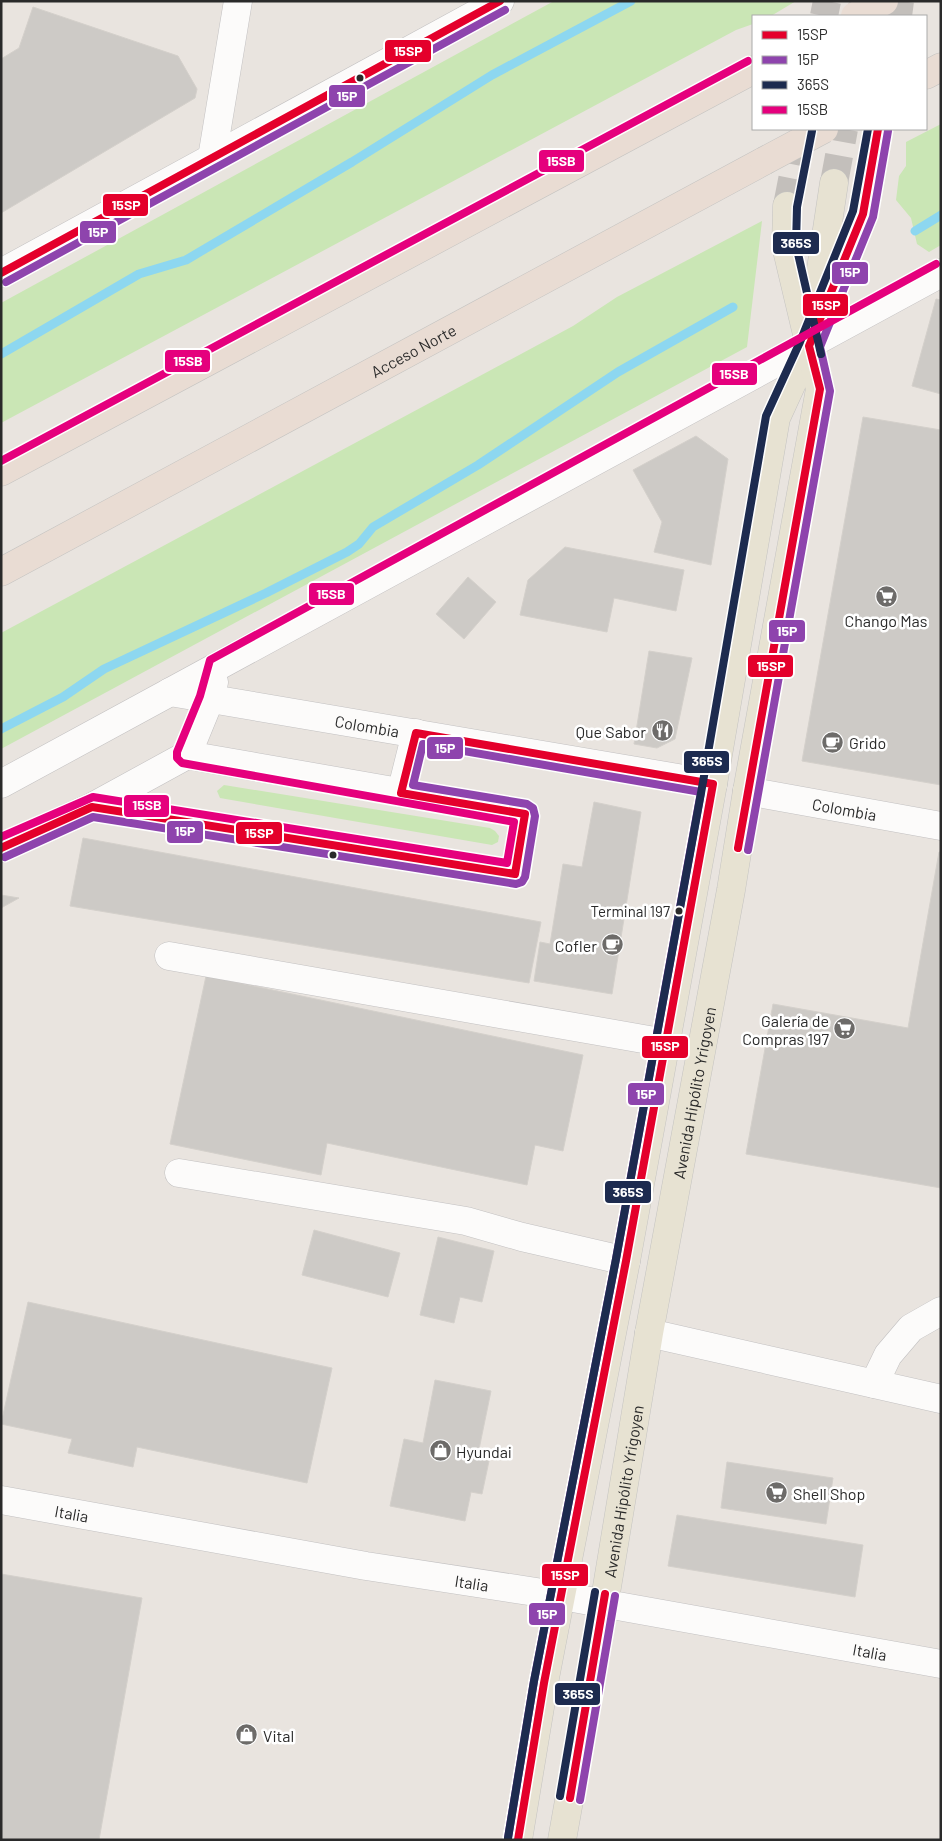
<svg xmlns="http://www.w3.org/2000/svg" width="942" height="1841" viewBox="0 0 942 1841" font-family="Barlow,sans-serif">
	<rect width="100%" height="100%" fill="#e9e4df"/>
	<g fill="#cae6b5">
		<path d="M 554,1 L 796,1 L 771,16 L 753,16 L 753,24 L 736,30 L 1,423 L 1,303 Z"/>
		<path d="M 941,124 L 941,245 L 929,252 L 917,244 L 911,218 L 896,200 L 899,176 L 906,166 L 906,142 Z"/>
		<path d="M 762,221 L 747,347 L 1,749 L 1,633 L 573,326 L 617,297 Z"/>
		<path d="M 224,785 L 490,828 L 495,831 L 499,836 L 498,842 L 492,845 L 220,798 L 217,791 Z"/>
	</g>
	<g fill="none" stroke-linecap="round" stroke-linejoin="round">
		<g stroke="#8dd7f0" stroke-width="9">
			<path d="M 915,231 L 941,215"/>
			<path d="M 1,354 L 139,274 L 186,260 L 352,162 L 492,75 L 631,1"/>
			<path d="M 1,729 L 63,697 L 104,669 L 266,593 L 347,552 L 359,544 L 373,527 L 478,465 L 618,372 L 733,307"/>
		</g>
	</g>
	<g fill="#cdcac6" stroke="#d4d0cb">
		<path d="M 33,7 L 178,56 L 197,89 L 195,98 L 1,213 L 1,59 L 19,48 Z"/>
		<path d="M 936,299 L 941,300 L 941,394 L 912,386 Z"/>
		<path d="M 863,417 L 941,430 L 941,785 L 802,761 Z"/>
		<path d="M 696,436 L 728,459 L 711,565 L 654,552 L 662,522 L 633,470 Z"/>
		<path d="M 565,547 L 684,570 L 676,611 L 614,598 L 607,632 L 520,615 L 528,580 Z"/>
		<path d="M 468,577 L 496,602 L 464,639 L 436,614 Z"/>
		<path d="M 649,651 L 692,658 L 675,739 L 657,748 L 634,744 Z"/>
		<path d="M 594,802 L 641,812 L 612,994 L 534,981 L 540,942 L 550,944 L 563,864 L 582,867 Z"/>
		<path d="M 83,838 L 541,922 L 529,983 L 70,906 Z"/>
		<path d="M 939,852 L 941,852 L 941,1188 L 746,1154 L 773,1004 L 908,1028 Z"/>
		<path d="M 1,895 L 19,898 L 1,908 Z"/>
		<path d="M 206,976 L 583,1055 L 563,1151 L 535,1145 L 527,1185 L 327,1143 L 321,1175 L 170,1144 Z"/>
		<path d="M 314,1230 L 400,1253 L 388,1297 L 302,1275 Z"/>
		<path d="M 438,1237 L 494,1251 L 482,1302 L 460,1297 L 454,1323 L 420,1315 Z"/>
		<path d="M 28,1302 L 332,1368 L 307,1483 L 137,1447 L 133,1467 L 68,1453 L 72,1439 L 1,1424 Z"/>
		<path d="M 435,1380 L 491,1391 L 477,1459 L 489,1461 L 482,1494 L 471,1492 L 465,1521 L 390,1506 L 404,1439 L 423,1443 Z"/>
		<path d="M 727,1462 L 833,1478 L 826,1524 L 721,1508 Z"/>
		<path d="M 677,1515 L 863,1545 L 855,1597 L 668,1566 Z"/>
		<path d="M 1,1574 L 142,1598 L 99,1840 L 1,1840 Z"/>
	</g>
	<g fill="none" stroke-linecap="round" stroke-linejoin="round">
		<g stroke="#c3bfbb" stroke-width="28" stroke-dasharray="28 14" stroke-linecap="butt">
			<path d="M 824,16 L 827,1"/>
			<path d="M 898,16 L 900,1"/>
			<path d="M 873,158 L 878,129"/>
			<path d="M 834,183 L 844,129"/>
			<path d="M 787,206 L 802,129"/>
		</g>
		<defs>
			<g id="minor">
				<path d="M 212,158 L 238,1"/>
				<path d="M 1,273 L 500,1"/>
				<path id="s1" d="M 170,692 L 713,784"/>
				<path d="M 187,755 L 210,699 L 214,682"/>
				<path d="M 1,784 L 941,273"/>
				<path id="s2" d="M 747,791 L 941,826"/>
				<path d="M 401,793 L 416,733"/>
				<path d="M 1,848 L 92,807 L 187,755 L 525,814 L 515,874 L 92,807"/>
				<path d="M 169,956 L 666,1043"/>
				<path d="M 179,1173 L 466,1221 L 522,1237 L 626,1261"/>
				<path d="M 649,1333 L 941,1399"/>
				<path d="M 874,1384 L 888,1355 L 911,1328 L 941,1311"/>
				<path id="s3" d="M 1,1500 L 366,1566 L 562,1596 L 941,1664"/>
			</g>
			<g id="major">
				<path d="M 816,302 L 834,183"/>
				<path d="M 518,1840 L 544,1683 L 626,1261 L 713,784 L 776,418 L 809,346 L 863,214 L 873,158"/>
				<path id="s4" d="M 562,1840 L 604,1605 L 649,1333 L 731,890 L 747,791 L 820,389 L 786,246 L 787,206"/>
			</g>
			<g id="highway">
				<path d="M 926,75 L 941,67"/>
				<path d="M 1,472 L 753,70"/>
				<path id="s5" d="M 1,572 L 764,161"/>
			</g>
		</defs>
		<use href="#minor" stroke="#c2c0c1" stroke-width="29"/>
		<use href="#major" stroke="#c4c3c1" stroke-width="29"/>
		<use href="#highway" stroke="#c4c3c1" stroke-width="29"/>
		<use href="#minor" stroke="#fcfbfa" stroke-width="28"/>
		<use href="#major" stroke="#e7e2d2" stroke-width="28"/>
		<use href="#highway" stroke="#e9dcd3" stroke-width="28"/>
		<defs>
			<g id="highway-bridge">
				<path d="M 855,16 L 884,1"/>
				<path d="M 764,161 L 824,129"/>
			</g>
		</defs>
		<use href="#highway-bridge" stroke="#c4c3c1" stroke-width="29" stroke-linecap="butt"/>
		<use href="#highway-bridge" stroke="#e9dcd3" stroke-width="28"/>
		<defs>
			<g id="bus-1">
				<path d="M 1,273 L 500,1"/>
				<path d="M 1,848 L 92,807 L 515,874 L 525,814 L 401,793 L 416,733 L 713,784 L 626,1261 L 544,1683 L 518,1840"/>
				<path d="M 738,848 L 820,389 L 809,346 L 863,214 L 878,129"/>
				<path d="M 570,1798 L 605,1594"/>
			</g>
			<g id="bus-2">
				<path d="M 6,282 L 505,10"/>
				<path d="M 748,850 L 830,391 L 820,347 L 873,217 L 888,131"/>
				<path d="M 5,857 L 93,817 L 516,884 L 522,882 L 525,877 L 535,816 L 533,808 L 527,804 L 413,785 L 423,744 L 701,792 L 616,1259 L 534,1681 L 508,1838"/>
				<path d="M 580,1800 L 615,1596"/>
			</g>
			<g id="bus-3">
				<path d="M 812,131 L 797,207 L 796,245 L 821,354"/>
				<path d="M 560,1796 L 595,1592"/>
				<path d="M 508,1838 L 534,1681 L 616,1259 L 703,782 L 766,416 L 800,342 L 853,211 L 868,129"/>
			</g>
			<g id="bus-4">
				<path d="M 1,461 L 748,61"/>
				<path d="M 1,837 L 93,797 L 507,863 L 514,822 L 182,763 L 177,758 L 177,752 L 200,696 L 210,660 L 936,264"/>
			</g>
		</defs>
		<use href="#bus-1" stroke="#fff" stroke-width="11"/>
		<use href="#bus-2" stroke="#fff" stroke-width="11"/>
		<use href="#bus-3" stroke="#fff" stroke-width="11"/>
		<use href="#bus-4" stroke="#fff" stroke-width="11"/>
		<use href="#bus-1" stroke="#e4002b" stroke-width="8"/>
		<use href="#bus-2" stroke="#8e44ad" stroke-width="8"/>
		<use href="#bus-3" stroke="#1d2b4f" stroke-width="8"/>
		<use href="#bus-4" stroke="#e5007d" stroke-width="8"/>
	</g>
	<defs>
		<symbol id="supermarket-disc" viewBox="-11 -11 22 22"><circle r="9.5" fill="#6d6b69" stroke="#fff"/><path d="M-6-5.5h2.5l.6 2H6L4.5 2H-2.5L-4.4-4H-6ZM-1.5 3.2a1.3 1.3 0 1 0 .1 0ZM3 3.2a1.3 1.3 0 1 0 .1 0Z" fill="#fff"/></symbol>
		<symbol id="restaurant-disc" viewBox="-11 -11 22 22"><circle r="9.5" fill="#6d6b69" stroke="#fff"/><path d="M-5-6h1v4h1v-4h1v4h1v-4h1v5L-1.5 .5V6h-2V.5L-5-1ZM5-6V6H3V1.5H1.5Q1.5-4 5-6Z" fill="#fff"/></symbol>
		<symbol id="cafe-disc" viewBox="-11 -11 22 22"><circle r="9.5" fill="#6d6b69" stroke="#fff"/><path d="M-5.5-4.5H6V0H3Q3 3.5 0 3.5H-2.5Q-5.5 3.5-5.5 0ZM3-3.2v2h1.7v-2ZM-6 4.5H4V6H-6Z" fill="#fff"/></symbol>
		<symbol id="shop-disc" viewBox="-11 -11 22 22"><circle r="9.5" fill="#6d6b69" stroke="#fff"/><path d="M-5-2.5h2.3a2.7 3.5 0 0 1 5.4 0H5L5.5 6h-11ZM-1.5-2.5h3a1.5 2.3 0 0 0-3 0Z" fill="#fff"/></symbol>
	</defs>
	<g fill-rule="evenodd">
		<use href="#supermarket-disc" x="874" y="584" width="25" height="25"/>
		<use href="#restaurant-disc" x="650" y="718" width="25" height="25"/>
		<use href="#cafe-disc" x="820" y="730" width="25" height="25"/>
		<use href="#cafe-disc" x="600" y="932" width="25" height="25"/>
		<use href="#supermarket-disc" x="832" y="1016" width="25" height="25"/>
		<use href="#shop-disc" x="428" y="1438" width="25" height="25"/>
		<use href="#supermarket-disc" x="764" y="1480" width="25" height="25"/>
		<use href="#shop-disc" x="234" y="1722" width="25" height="25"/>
	</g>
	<g fill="#2a2a2a" stroke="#fff" stroke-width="2">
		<circle cx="360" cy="78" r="4.5"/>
		<circle cx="333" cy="855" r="4.5"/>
		<circle cx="679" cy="911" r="4.5"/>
	</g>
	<g text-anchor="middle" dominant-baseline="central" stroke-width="5" stroke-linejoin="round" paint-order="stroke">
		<g font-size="15" fill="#2a2a2a" stroke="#fff" text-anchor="end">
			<text x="670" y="911">Terminal 197</text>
		</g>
		<g font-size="16" fill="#2a2a2a" stroke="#fff">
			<text stroke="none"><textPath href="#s5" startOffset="468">Acceso Norte</textPath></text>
			<text stroke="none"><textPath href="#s1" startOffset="200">Colombia</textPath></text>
			<text stroke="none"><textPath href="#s2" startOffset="99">Colombia</textPath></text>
			<text stroke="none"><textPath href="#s4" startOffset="759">Avenida Hipólito Yrigoyen</textPath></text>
			<text stroke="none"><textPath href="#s4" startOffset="354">Avenida Hipólito Yrigoyen</textPath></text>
			<text stroke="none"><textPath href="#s3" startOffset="72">Italia</textPath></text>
			<text stroke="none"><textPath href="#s3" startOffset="478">Italia</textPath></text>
			<text stroke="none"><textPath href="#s3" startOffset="882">Italia</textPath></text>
		</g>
		<g font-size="16" fill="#2a2a2a" stroke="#fff" text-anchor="start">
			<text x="886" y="620" text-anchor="middle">Chango Mas</text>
			<text x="646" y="731" text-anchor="end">Que Sabor</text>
			<text x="849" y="742">Grido</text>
			<text x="597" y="945" text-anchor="end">Cofler</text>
			<text x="829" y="1020" text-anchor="end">Galería de<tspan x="829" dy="18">Compras 197</tspan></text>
			<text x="456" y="1451">Hyundai</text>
			<text x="793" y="1493">Shell Shop</text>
			<text x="263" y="1735">Vital</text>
		</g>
	</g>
	<g stroke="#fff" stroke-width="2">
		<rect x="384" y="39" width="48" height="24" rx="5" fill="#e4002b"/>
		<rect x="328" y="84" width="38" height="24" rx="5" fill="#8e44ad"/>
		<rect x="538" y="149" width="47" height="24" rx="5" fill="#e5007d"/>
		<rect x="102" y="193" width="47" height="24" rx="5" fill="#e4002b"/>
		<rect x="79" y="220" width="38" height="24" rx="5" fill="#8e44ad"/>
		<rect x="772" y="231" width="48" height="24" rx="5" fill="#1d2b4f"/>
		<rect x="831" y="261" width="38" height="24" rx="5" fill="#8e44ad"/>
		<rect x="802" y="293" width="47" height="24" rx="5" fill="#e4002b"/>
		<rect x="164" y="349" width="47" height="24" rx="5" fill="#e5007d"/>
		<rect x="711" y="362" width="47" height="24" rx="5" fill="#e5007d"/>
		<rect x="308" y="582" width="47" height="24" rx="5" fill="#e5007d"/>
		<rect x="768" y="619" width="38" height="24" rx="5" fill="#8e44ad"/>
		<rect x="747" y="654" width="47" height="24" rx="5" fill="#e4002b"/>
		<rect x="426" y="736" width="38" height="24" rx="5" fill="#8e44ad"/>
		<rect x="683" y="750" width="47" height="24" rx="5" fill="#1d2b4f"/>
		<rect x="123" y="794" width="47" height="24" rx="5" fill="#e5007d"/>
		<rect x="166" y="820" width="38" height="24" rx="5" fill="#8e44ad"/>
		<rect x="235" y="821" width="48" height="24" rx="5" fill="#e4002b"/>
		<rect x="641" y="1035" width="48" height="24" rx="5" fill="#e4002b"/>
		<rect x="627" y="1082" width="38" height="24" rx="5" fill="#8e44ad"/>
		<rect x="604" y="1180" width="48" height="24" rx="5" fill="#1d2b4f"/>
		<rect x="541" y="1563" width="48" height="24" rx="5" fill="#e4002b"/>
		<rect x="528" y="1602" width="38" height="24" rx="5" fill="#8e44ad"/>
		<rect x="554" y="1682" width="47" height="24" rx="5" fill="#1d2b4f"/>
	</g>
	<g font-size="14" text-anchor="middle" font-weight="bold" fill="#fff">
		<text x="408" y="56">15SP</text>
		<text x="347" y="101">15P</text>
		<text x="561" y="166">15SB</text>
		<text x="126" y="210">15SP</text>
		<text x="98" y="237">15P</text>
		<text x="796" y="248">365S</text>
		<text x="850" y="277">15P</text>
		<text x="826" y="310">15SP</text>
		<text x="188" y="366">15SB</text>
		<text x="734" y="379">15SB</text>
		<text x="331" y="599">15SB</text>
		<text x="787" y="636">15P</text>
		<text x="771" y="671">15SP</text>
		<text x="445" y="753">15P</text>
		<text x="707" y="766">365S</text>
		<text x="147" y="810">15SB</text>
		<text x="185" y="836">15P</text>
		<text x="259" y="838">15SP</text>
		<text x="665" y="1051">15SP</text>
		<text x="646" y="1099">15P</text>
		<text x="628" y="1197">365S</text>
		<text x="565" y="1580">15SP</text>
		<text x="547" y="1619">15P</text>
		<text x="578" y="1699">365S</text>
	</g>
	<rect width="942" height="1841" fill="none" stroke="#2a2a2a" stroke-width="5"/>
	<rect x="752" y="15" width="175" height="115" fill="#ffffff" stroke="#aaaaaa"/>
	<rect x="762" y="31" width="25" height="8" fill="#e4002b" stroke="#aaaaaa"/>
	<text x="797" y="40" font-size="15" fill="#2a2a2a">15SP</text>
	<rect x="762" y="56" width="25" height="8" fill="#8e44ad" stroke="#aaaaaa"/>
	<text x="797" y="65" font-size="15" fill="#2a2a2a">15P</text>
	<rect x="762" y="81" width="25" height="8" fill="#1d2b4f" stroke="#aaaaaa"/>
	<text x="797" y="90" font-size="15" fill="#2a2a2a">365S</text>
	<rect x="762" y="106" width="25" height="8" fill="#e5007d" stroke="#aaaaaa"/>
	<text x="797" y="115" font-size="15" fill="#2a2a2a">15SB</text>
</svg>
